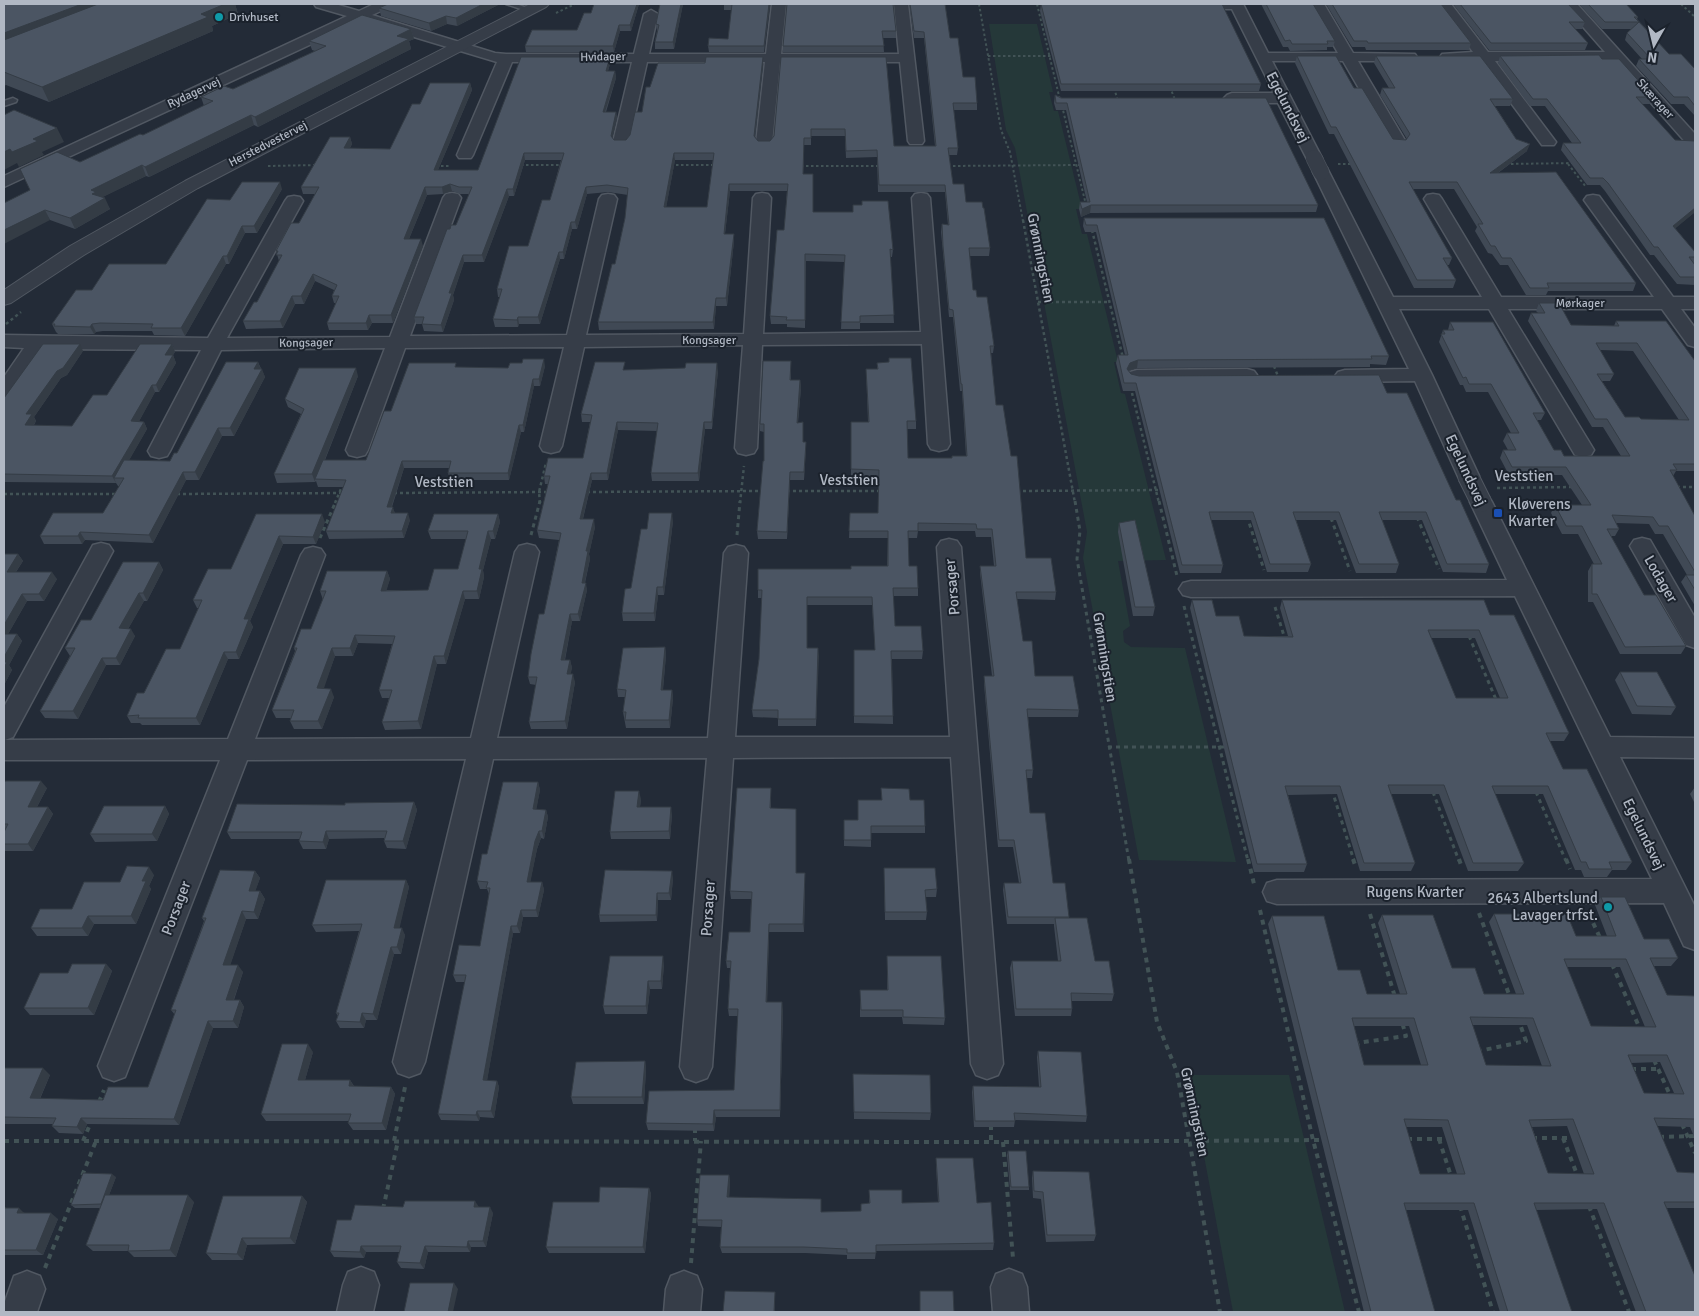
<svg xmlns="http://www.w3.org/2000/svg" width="1699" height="1316" viewBox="0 0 1699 1316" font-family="Signika,sans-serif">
	<rect width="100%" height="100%" fill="#232b37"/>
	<g fill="#253839">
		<path d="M 989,24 L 1037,24 L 1053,92 L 1049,92 L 1054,111 L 1058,111 L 1082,209 L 1076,209 L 1082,234 L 1087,234 L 1118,362 L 1114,362 L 1121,393 L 1125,394 L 1166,560 L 1118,561 L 1130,626 L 1123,631 L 1124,642 L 1131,647 L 1185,648 L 1236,862 L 1139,860 L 1083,558 L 1087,532 L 1015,148 L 1006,130 Z"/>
		<path d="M 1189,1075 L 1289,1075 L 1345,1312 L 1233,1312 Z"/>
	</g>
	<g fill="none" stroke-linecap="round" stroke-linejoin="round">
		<defs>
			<g id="service">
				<path d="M 506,4 L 516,4 L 533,10 L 530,12 Z"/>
				<path d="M 13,98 L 17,100 L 16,102 L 4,106 L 4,101 Z"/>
			</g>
			<g id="minor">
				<path d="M 314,4 L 335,4 L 359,11 L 374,4 L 392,4 L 390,7 L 372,15 L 495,53 L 506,54 L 634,54 L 644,14 L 651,10 L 658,14 L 649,54 L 766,54 L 772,4 L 786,4 L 781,54 L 899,54 L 894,4 L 908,4 L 924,141 L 922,144 L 910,144 L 908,141 L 900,62 L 780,62 L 772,143 L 770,146 L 758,146 L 756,143 L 765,62 L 647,62 L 629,142 L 627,145 L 615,145 L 613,142 L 632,62 L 512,62 L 473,155 L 471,158 L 459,158 L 457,155 L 497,62 L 361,21 L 4,187 L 4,176 L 347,16 L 316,7 Z"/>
				<path d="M 1183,4 L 1243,4 L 1268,53 L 1338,53 L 1310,4 L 1324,4 L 1353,53 L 1415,54 L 1417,57 L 1415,60 L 1410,61 L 1358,61 L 1406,142 L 1404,145 L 1392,145 L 1343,61 L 1272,61 L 1322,158 L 1320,161 L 1308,161 L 1278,103 L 1232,103 L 1227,101 L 1224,98 L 1227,95 L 1232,93 L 1274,93 L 1232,9 L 1189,9 L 1184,8 Z"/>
				<path d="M 1437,4 L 1451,4 L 1488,52 L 1605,52 L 1563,4 L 1577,4 L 1695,134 L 1695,147 L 1688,145 L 1613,60 L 1495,61 L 1556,142 L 1554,145 L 1542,145 L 1480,61 L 1442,60 L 1440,57 L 1442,54 L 1473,52 Z"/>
				<path d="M 1321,167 L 1327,168 L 1329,172 L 1393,297 L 1482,297 L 1424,199 L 1427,195 L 1433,194 L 1439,195 L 1442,199 L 1501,297 L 1654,297 L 1584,200 L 1587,196 L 1593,195 L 1599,196 L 1673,297 L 1695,297 L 1695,309 L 1681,309 L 1695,328 L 1695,347 L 1688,345 L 1662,309 L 1508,309 L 1594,450 L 1591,455 L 1583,457 L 1575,455 L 1572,450 L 1489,309 L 1399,309 L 1432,375 L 1479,476 L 1476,481 L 1468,483 L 1460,481 L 1415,381 L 1345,382 L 1338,380 L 1335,376 L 1338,372 L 1345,370 L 1409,369 L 1313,172 L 1315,168 Z"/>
				<path d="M 452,193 L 458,194 L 461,198 L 410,336 L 567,335 L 599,199 L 602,195 L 608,194 L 614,195 L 617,199 L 586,335 L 744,334 L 753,198 L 756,194 L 762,193 L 768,194 L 771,198 L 763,334 L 921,332 L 912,198 L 915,194 L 921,193 L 927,194 L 930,198 L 950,444 L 947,449 L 939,451 L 931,449 L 928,444 L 922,344 L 762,345 L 757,448 L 754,453 L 746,455 L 738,453 L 735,448 L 743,345 L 584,347 L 562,446 L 559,451 L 551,453 L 543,451 L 540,446 L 564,347 L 405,348 L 368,450 L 365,455 L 357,457 L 349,455 L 346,450 L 385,348 L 221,350 L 170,451 L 167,456 L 159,458 L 151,456 L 148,451 L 201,350 L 43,349 L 11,396 L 4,398 L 4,377 L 24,348 L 4,347 L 4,335 L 208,338 L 285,201 L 288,197 L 294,196 L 300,197 L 303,201 L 227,338 L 390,337 L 443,198 L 446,194 Z"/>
				<path d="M 1247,369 L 1254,371 L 1257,375 L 1254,379 L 1247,381 L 1137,382 L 1130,380 L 1127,376 L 1130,372 L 1137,370 Z"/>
				<path d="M 1481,495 L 1489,497 L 1492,502 L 1610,737 L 1695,738 L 1695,758 L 1620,757 L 1695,907 L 1695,950 L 1684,946 L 1664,903 L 1277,904 L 1267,901 L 1263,892 L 1267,883 L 1277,880 L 1652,879 L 1515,596 L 1191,597 L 1183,595 L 1179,589 L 1183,583 L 1191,581 L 1507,580 L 1470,502 L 1473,497 Z"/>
				<path d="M 1642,538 L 1650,540 L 1695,618 L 1695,648 L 1686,645 L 1630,546 L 1634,540 Z"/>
				<path d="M 949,539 L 957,541 L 961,547 L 1003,1064 L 998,1075 L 987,1079 L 976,1075 L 971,1064 L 951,757 L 733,758 L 712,1067 L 707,1078 L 696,1082 L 685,1078 L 680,1067 L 707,758 L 493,759 L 425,1062 L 420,1073 L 409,1077 L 398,1073 L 393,1062 L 466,759 L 247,760 L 125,1077 L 114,1081 L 103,1077 L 98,1066 L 220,760 L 4,760 L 4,707 L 93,545 L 101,543 L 109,545 L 113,551 L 13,737 L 5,740 L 228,739 L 301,555 L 305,549 L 313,547 L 321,549 L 325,555 L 255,739 L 471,738 L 515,552 L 519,546 L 527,544 L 535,546 L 539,552 L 497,738 L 708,738 L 724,553 L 728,547 L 736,545 L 744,547 L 748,553 L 735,737 L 950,737 L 937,547 L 941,541 Z"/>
				<path d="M 361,1267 L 374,1272 L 379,1285 L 373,1312 L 337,1312 L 343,1285 L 348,1272 Z"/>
				<path d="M 1009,1269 L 1022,1274 L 1027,1287 L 1029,1312 L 993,1312 L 991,1287 L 996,1274 Z"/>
				<path d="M 27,1271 L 40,1276 L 45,1289 L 37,1312 L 4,1312 L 4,1304 L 14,1276 Z"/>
				<path d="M 684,1271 L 697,1276 L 702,1289 L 700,1312 L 664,1312 L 666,1289 L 671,1276 Z"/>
			</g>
			<path id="tertiary" d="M 530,4 L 549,4 L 546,7 L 198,188 L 84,255 L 11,303 L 4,305 L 4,290 L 70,246 L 185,181 Z"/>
		</defs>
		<use href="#service" stroke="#515862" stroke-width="3"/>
		<use href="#minor" stroke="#515862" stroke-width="3"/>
		<use href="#tertiary" stroke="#515862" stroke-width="2"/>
		<g stroke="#425356" stroke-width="2" stroke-dasharray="2.5 2.5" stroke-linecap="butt">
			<path d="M 979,4 L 1001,130 L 1010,152 L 1023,221"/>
			<path d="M 1037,4 L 1060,100"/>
			<path d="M 1681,4 L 1695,17"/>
			<path d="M 556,13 L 575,4"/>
			<path d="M 988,56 L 1056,56"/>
			<path d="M 1170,87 L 1175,100"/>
			<path d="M 1114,88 L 1118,101"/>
			<path d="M 1062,106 L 1086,205"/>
			<path d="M 1338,164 L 1352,164"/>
			<path d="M 1506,164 L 1575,163"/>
			<path d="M 1568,164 L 1586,187"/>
			<path d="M 521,165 L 562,165"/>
			<path d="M 671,165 L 715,165"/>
			<path d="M 268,166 L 317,165"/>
			<path d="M 436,166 L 450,166"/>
			<path d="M 801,166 L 880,166"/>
			<path d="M 948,166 L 1082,165"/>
		</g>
		<g stroke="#425356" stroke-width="2.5" stroke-dasharray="3 3" stroke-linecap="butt">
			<path d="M 1023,220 L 1075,503"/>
			<path d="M 1092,230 L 1123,358"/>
			<path d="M 1038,302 L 1110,302"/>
			<path d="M 6,324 L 21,312"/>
			<path d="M 1274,366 L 1279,379"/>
			<path d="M 1132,393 L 1159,503"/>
			<path d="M 1677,487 L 1695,487"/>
			<path d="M 1497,488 L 1573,487"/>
			<path d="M 787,491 L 881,491"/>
			<path d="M 1017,491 L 1163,490"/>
			<path d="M 587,492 L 763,491"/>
			<path d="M 394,493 L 548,492"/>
			<path d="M 4,494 L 118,494"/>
			<path d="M 177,494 L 343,493"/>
			<path d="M 335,503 L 343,484"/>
			<path d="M 540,503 L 539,492 L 546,463"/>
			<path d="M 740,503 L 744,466"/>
		</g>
		<g stroke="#425356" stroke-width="3" stroke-dasharray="4 4" stroke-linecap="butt">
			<path d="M 1075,501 L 1080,531 L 1077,559 L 1129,861"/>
			<path d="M 1159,501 L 1177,576"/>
			<path d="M 1247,516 L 1264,570"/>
			<path d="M 1417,517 L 1439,569"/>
			<path d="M 1331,518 L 1350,571"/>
			<path d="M 531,535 L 540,501"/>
			<path d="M 737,535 L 740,501"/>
			<path d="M 320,538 L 336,501"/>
			<path d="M 1184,606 L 1248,861"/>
			<path d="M 1275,607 L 1285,639"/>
			<path d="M 1469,636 L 1497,702"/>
			<path d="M 1108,747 L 1228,747"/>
			<path d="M 1332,790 L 1354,861"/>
			<path d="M 1433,792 L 1459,861"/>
			<path d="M 1536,792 L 1566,861"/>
		</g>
		<g stroke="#425356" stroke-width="4" stroke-dasharray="5 5" stroke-linecap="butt">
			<path d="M 1129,859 L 1157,1022 L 1177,1072 L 1220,1312"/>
			<path d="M 1248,859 L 1254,884"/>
			<path d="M 1353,859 L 1356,868"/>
			<path d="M 1459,859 L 1462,868"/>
			<path d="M 1566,859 L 1570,869"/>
			<path d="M 1260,910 L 1313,1140 L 1359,1312"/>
			<path d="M 1479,913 L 1510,997"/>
			<path d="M 1370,914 L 1395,997"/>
			<path d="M 1589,914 L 1601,940"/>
			<path d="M 1612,964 L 1640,1029"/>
			<path d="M 1358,1046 L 1357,1043 L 1406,1036 L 1402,1022"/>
			<path d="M 1480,1053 L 1479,1051 L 1526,1041 L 1520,1024"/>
			<path d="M 1654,1060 L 1670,1095"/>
			<path d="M 1631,1069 L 1658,1069"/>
			<path d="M 99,1102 L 104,1090"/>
			<path d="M 1682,1124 L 1695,1153"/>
			<path d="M 991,1125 L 991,1142"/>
			<path d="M 695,1128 L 695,1141"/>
			<path d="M 1659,1137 L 1695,1136"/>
			<path d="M 1532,1138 L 1573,1138"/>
			<path d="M 1563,1138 L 1578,1177"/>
			<path d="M 1407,1139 L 1448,1139"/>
			<path d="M 1439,1139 L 1451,1176"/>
			<path d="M 4,1141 L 1003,1142 L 1326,1140"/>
			<path d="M 83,1141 L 91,1122"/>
			<path d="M 394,1141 L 405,1087"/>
			<path d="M 1003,1142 L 1013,1258"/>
			<path d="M 1460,1206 L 1493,1312"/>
			<path d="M 1589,1206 L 1629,1312"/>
			<path d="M 383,1209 L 398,1141"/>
			<path d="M 691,1263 L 701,1141"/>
			<path d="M 45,1268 L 96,1141"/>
		</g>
		<use href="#service" fill="#363d48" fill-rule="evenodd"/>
		<use href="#minor" fill="#363d48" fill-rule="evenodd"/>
		<use href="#tertiary" fill="#363d48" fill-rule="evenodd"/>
		<defs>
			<path id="minor-bridge-far1" d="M 1314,158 L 1321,172"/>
			<path id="minor-bridge" d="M 1468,476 L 1481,502"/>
		</defs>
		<use href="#minor-bridge-far1" stroke="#515862" stroke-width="17" stroke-linecap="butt"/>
		<use href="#minor-bridge" stroke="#515862" stroke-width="22" stroke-linecap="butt"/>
		<use href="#minor-bridge-far1" stroke="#363d48" stroke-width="16"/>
		<use href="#minor-bridge" stroke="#363d48" stroke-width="20"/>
	</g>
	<g fill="#404955" fill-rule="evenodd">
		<path d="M 4,4 L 235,4 L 238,14 L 212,26 L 213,31 L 49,102 L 6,85 L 4,86 Z"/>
		<path d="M 500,4 L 457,26 L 447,24 L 431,31 L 381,16 L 379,8 Z"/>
		<path d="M 639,4 L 631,31 L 620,31 L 614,52 L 526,52 L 525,46 L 577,30 L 591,13 Z"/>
		<path d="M 660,4 L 683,4 L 674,49 L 655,49 L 655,42 L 657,31 L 656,24 Z"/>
		<path d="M 724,4 L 770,4 L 764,52 L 709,52 L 708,46 L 728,39 L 732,10 L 724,10 Z"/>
		<path d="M 787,4 L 896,31 L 896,38 L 883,38 L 884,52 L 783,52 L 783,46 Z"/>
		<path d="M 909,4 L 945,4 L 950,38 L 963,77 L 977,103 L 977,110 L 953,110 L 958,148 L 957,155 L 949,155 L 953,184 L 966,202 L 990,248 L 989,256 L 970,256 L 973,290 L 977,297 L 994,346 L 993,353 L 991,353 L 996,405 L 1026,558 L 1056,592 L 1055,600 L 1017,599 L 1023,641 L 1035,676 L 1079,710 L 1078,717 L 1028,717 L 1033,770 L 1032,778 L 1026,778 L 1030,813 L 1053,883 L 1069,917 L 1069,918 L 1114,994 L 1112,1001 L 1072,1001 L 1072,1009 L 1071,1016 L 1015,1016 L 1010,968 L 1012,961 L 1058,961 L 1054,926 L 1054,924 L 1007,924 L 1003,890 L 1004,883 L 1019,883 L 1013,847 L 998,847 L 984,684 L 984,676 L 992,676 L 980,573 L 980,566 L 994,566 L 991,537 L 976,537 L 975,531 L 918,531 L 917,538 L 908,538 L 909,566 L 918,588 L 918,596 L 893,596 L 895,626 L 923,651 L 922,659 L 892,659 L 893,724 L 854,723 L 854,650 L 875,650 L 872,605 L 807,605 L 807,648 L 818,648 L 816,726 L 778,726 L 778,718 L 753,717 L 752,710 L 759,659 L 762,598 L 758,598 L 758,590 L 851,569 L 887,566 L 888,538 L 849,538 L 850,513 L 878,513 L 879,477 L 851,477 L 851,422 L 868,422 L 866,369 L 877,369 L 877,363 L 916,421 L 916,429 L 907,429 L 908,458 L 951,458 L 966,456 L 962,391 L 960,391 L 953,317 L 949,317 L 943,253 L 941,232 L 942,224 L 948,225 L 945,192 L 878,192 L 877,157 L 846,158 L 845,136 L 811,136 L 811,145 L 804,145 L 803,174 L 813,212 L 893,250 L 892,257 L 890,257 L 894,323 L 860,323 L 860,329 L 841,329 L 844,262 L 806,261 L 805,328 L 787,327 L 787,324 L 771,324 L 770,316 L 784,230 L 787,191 L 730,191 L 725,234 L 734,241 L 727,306 L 716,306 L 714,329 L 599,330 L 598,322 L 615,264 L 625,218 L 628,195 L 608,192 L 587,194 L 577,229 L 572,229 L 564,259 L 560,259 L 540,324 L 519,324 L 518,327 L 495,327 L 493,319 L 500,297 L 498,297 L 497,289 L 528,246 L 550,200 L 561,160 L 525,160 L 514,196 L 509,196 L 484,262 L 464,262 L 453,295 L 454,300 L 443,332 L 424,331 L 422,324 L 416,324 L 414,317 L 450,229 L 456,225 L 469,194 L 460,194 L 452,191 L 443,194 L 427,195 L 409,239 L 423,246 L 393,323 L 372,323 L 368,330 L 329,330 L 327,323 L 336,303 L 334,303 L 332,296 L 334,290 L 315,281 L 304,304 L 295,304 L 283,328 L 246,329 L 243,321 L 257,302 L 279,261 L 276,251 L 299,223 L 315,194 L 303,194 L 301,187 L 350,137 L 352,144 L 350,148 L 390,149 L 420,104 L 470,83 L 472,90 L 438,170 L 478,170 L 610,64 L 608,71 L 615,71 L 616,78 L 606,112 L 616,112 L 617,118 L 612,138 L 614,140 L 626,140 L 630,135 L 642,112 L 650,87 L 763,64 L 755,137 L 758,141 L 770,141 L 774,136 L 781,57 L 894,146 L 935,146 L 924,38 L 914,38 ZM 675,160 L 713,160 L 707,207 L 666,207 Z"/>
		<path d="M 1041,4 L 1261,84 L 1259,91 L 1061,91 L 1040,11 Z"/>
		<path d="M 1261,4 L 1313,4 L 1335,41 L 1333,47 L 1327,47 L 1327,50 L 1290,51 L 1288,47 L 1283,47 Z"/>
		<path d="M 1326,4 L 1441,4 L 1471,43 L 1469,50 L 1366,50 L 1365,47 L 1352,47 Z"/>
		<path d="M 1453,4 L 1568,4 L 1585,22 L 1582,29 L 1575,29 L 1588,43 L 1585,50 L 1489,50 Z"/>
		<path d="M 1579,4 L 1626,4 L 1638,17 L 1637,19 L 1669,54 L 1695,69 L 1695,116 L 1684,104 L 1671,104 L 1636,66 L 1639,59 L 1642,59 L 1625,40 L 1627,33 L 1632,29 L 1602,29 Z"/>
		<path d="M 411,29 L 414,39 L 409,41 L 411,49 L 258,127 L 254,125 L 149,177 L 146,176 L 102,197 L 110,209 L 75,229 L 50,220 L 30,190 L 80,162 L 143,135 L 204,106 L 201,97 L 233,89 L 315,51 L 312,50 L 309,41 Z"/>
		<path d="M 1297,56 L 1354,88 L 1393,139 L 1407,139 L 1380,95 L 1382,88 L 1389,88 L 1374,63 L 1376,56 L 1513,99 L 1510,106 L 1495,106 L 1516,139 L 1527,151 L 1498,173 L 1636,283 L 1633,291 L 1548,291 L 1546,295 L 1526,295 L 1508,265 L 1500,265 L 1492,254 L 1488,253 L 1475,231 L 1477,227 L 1454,189 L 1413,189 L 1452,258 L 1449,265 L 1447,265 L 1456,280 L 1453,288 L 1414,288 L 1334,134 L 1329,134 L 1295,63 Z"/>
		<path d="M 1500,56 L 1602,59 L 1653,97 L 1650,104 L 1642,104 L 1675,140 L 1695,212 L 1675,228 L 1695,252 L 1695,285 L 1677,284 L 1654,255 L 1650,255 L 1605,191 L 1600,185 L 1587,185 L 1561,150 L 1563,143 L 1572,143 L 1545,106 L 1530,106 L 1498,63 Z"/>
		<path d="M 1055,95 L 1318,205 L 1316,212 L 1090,213 L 1081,217 L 1079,209 L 1080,202 L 1087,202 L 1066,110 L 1056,110 L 1054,103 Z"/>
		<path d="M 282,189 L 257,233 L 245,233 L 229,264 L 226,264 L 185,336 L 154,335 L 152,331 L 103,331 L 96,332 L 94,334 L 58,334 L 56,332 L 52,324 L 92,290 L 166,264 L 230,200 Z"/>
		<path d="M 1084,218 L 1389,356 L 1386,365 L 1370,364 L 1370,367 L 1137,368 L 1129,371 L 1131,374 L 1139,376 L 1387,393 L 1456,500 L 1489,564 L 1486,573 L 1443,572 L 1422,520 L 1382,520 L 1399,564 L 1396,573 L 1356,573 L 1336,520 L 1296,520 L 1311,564 L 1308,572 L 1267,572 L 1251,520 L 1211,520 L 1223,565 L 1221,573 L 1180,573 L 1135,391 L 1123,391 L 1116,363 L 1118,355 L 1125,355 L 1096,232 L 1085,232 L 1083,226 Z"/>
		<path d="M 1539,303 L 1571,325 L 1614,326 L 1616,321 L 1695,361 L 1695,471 L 1676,471 L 1673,476 L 1695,516 L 1695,606 L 1681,582 L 1686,575 L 1687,575 L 1663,534 L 1655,534 L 1649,524 L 1616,523 L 1619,529 L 1615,536 L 1611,536 L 1644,595 L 1686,646 L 1681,654 L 1620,654 L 1593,602 L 1588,602 L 1588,571 L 1592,564 L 1594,564 L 1578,534 L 1562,534 L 1551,513 L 1555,505 L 1582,505 L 1562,475 L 1509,475 L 1500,458 L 1503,450 L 1508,450 L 1503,441 L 1507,433 L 1511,433 L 1488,392 L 1466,392 L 1463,385 L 1460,385 L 1439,342 L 1443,330 L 1448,330 L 1450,322 L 1545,413 L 1541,420 L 1537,420 L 1554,450 L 1564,456 L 1621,456 L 1603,427 L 1592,427 L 1528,321 L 1531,313 L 1538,313 L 1536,311 ZM 1600,350 L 1633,351 L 1679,420 L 1641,419 L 1625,417 L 1602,381 L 1610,381 L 1614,374 Z"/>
		<path d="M 172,344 L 175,352 L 173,355 L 176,363 L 159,392 L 155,392 L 139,421 L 144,422 L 147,429 L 129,460 L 170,461 L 258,362 L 265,377 L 234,436 L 222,436 L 199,480 L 186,480 L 153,543 L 85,540 L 82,544 L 44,544 L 40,536 L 103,513 L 120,486 L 118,486 L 116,483 L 4,482 L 4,398 L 83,351 L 67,375 L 61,378 L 34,417 L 36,421 L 34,425 L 72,426 L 107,395 Z"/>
		<path d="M 545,366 L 540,386 L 534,386 L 524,432 L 521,432 L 509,480 L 450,480 L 448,473 L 449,468 L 404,468 L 392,507 L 395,513 L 410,520 L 404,538 L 329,539 L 326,531 L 344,487 L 318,487 L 316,481 L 315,482 L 277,483 L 274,474 L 301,414 L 288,407 L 285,399 L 358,376 L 325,460 L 366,460 L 391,411 L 457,367 L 508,368 Z"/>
		<path d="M 791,369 L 791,380 L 800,380 L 801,388 L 798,423 L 803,430 L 803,442 L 806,442 L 804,480 L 790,480 L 787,539 L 758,539 L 757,531 L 764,461 L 764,432 L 760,431 L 760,424 Z"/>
		<path d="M 626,370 L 718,371 L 712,429 L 705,429 L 699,481 L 652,481 L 651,473 L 657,431 L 618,430 L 608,480 L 592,480 L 583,519 L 595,527 L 589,554 L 590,559 L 585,583 L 587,590 L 580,621 L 572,621 L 565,660 L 570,660 L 572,668 L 570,674 L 575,682 L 567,729 L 531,729 L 529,722 L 536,685 L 530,684 L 528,677 L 544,614 L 559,540 L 539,538 L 537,530 L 548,484 L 545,484 L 544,476 L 583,458 L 590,422 L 582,422 L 581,414 Z"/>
		<path d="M 256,514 L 325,522 L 316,544 L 283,544 L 250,621 L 253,627 L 239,659 L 228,659 L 200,725 L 142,725 L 140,723 L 131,723 L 127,716 L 180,649 L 199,608 L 197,608 L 193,600 L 231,569 Z"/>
		<path d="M 498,514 L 500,522 L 495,539 L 491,539 L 483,570 L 484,577 L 479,599 L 465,599 L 446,664 L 437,664 L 421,729 L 385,730 L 382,722 L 389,698 L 382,698 L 379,690 L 392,644 L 358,643 L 353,656 L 335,656 L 323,689 L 334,697 L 322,729 L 294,729 L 290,721 L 291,718 L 276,718 L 272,710 L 295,651 L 294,648 L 311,629 L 323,600 L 320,591 L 387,571 L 390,579 L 386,590 L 428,590 L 458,569 L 466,539 L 431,539 L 428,531 Z"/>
		<path d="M 673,521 L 664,595 L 658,595 L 655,621 L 623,621 L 622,613 L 631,588 L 647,529 Z"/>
		<path d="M 1119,523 L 1155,607 L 1153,616 L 1133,616 L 1118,532 Z"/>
		<path d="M 4,554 L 18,554 L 23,561 L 16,572 L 57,579 L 44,601 L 27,601 L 8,634 L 17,634 L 22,641 L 9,665 L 12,670 L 4,685 Z"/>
		<path d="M 159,562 L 163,570 L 147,601 L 144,601 L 128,629 L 135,636 L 120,665 L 106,665 L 78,719 L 45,718 L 40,711 L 70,656 L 65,648 L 91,620 Z"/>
		<path d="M 1192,600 L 1244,636 L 1288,636 L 1280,608 L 1282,600 L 1490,615 L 1569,733 L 1564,741 L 1550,741 L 1563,769 L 1632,862 L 1626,870 L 1612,870 L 1607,877 L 1584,877 L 1581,870 L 1575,870 L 1543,794 L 1495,794 L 1524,863 L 1518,871 L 1468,871 L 1439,794 L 1391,794 L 1415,863 L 1411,871 L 1360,871 L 1337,794 L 1288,795 L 1307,864 L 1304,872 L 1254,872 L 1190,608 ZM 1431,638 L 1475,638 L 1500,698 L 1456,698 Z"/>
		<path d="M 665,647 L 666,655 L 663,690 L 672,690 L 673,698 L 670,728 L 626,728 L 623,712 L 625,697 L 618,697 L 617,689 Z"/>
		<path d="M 1620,672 L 1676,707 L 1671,715 L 1632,714 L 1615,680 Z"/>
		<path d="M 538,782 L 540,790 L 536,809 L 546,810 L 548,817 L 544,839 L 541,838 L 537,849 L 530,882 L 542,882 L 544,890 L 538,917 L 523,917 L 520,933 L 513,933 L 487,1080 L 497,1081 L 499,1087 L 494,1118 L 480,1117 L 479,1121 L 441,1120 L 438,1114 L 465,982 L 456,982 L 453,975 L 480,946 L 489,894 L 487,889 L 480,889 L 477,881 L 487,854 Z"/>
		<path d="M 4,783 L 47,788 L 37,807 L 48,807 L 53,814 L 33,851 L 4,851 Z"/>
		<path d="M 1695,787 L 1695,804 L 1690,794 Z"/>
		<path d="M 771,788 L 771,808 L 796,809 L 796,873 L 805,881 L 804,932 L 769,932 L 767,1002 L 783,1010 L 780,1117 L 716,1117 L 714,1131 L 648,1130 L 646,1123 L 734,1090 L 738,1016 L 729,1016 L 728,1009 L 730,968 L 727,968 L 726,961 L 750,932 L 751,899 L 731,899 L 730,891 Z"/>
		<path d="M 881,788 L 910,800 L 925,826 L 925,833 L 871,833 L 871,847 L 844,846 L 844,820 L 858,820 L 882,800 Z"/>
		<path d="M 641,799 L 640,807 L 672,814 L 670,839 L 611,839 L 610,832 Z"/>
		<path d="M 414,802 L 417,810 L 406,849 L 387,848 L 384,841 L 384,838 L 329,839 L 326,849 L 303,849 L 299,841 L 300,839 L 231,839 L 227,832 L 345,805 Z"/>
		<path d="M 165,806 L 169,814 L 157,841 L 95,842 L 90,834 Z"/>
		<path d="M 884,868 L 937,889 L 936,897 L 925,897 L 927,912 L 926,920 L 885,920 Z"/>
		<path d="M 255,871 L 260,878 L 255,891 L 260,891 L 265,899 L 258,919 L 246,919 L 230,965 L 243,972 L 234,1000 L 240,1000 L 244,1007 L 238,1028 L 213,1028 L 179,1125 L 87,1124 L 83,1134 L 59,1133 L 52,1126 L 53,1124 L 4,1124 L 4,1068 L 50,1075 L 40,1099 L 103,1100 L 148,1087 L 175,1015 L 171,1010 L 204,921 L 202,918 Z"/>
		<path d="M 154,875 L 149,886 L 151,889 L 136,924 L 94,924 L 88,936 L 37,936 L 31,928 L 72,909 L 120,882 Z"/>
		<path d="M 673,878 L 671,900 L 658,900 L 657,921 L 600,922 L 599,915 Z"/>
		<path d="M 406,880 L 409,887 L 399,928 L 405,935 L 401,954 L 394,954 L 377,1020 L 366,1020 L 364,1028 L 340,1028 L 336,1021 L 338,1016 L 336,1013 L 359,931 L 316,932 L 312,925 Z"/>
		<path d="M 1601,897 L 1644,939 L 1678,958 L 1671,966 L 1654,966 L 1667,995 L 1695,997 L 1695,1139 L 1690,1127 L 1657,1126 L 1677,1172 L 1695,1173 L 1695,1208 L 1667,1208 L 1695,1312 L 1636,1312 L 1597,1209 L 1536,1210 L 1572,1312 L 1500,1312 L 1468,1210 L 1406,1210 L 1435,1312 L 1364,1312 L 1268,924 L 1272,916 L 1367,994 L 1400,994 L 1378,923 L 1382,915 L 1452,968 L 1484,994 L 1516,994 L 1489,922 L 1494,914 L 1576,936 L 1607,936 L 1595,905 ZM 1567,967 L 1620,967 L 1645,1027 L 1591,1026 ZM 1472,1025 L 1527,1025 L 1542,1066 L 1486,1065 ZM 1354,1026 L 1409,1026 L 1421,1065 L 1364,1065 ZM 1660,1062 L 1674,1093 L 1644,1093 L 1631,1063 ZM 1567,1126 L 1584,1174 L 1548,1173 L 1532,1127 ZM 1406,1127 L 1442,1127 L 1457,1174 L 1420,1174 Z"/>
		<path d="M 887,956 L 945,1018 L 944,1025 L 903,1024 L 902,1017 L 860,1017 L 860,990 L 887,990 Z"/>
		<path d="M 106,964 L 112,971 L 94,1015 L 30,1015 L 24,1008 L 68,973 Z"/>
		<path d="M 664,964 L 662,989 L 650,989 L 647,1014 L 605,1014 L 603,1006 Z"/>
		<path d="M 1038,1051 L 1087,1116 L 1086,1122 L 1015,1120 L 1014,1127 L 974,1127 L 972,1092 L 973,1086 L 1039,1087 L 1037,1057 Z"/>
		<path d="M 313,1052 L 305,1080 L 350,1080 L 354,1086 L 391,1087 L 395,1094 L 386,1130 L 353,1130 L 348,1123 L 349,1121 L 266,1121 L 261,1114 Z"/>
		<path d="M 645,1061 L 646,1069 L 644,1104 L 573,1104 L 571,1097 Z"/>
		<path d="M 853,1074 L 931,1113 L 930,1120 L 854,1119 Z"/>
		<path d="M 1008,1151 L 1029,1187 L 1029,1190 L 1010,1190 L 1007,1155 Z"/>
		<path d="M 936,1158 L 977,1203 L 994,1243 L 993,1250 L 876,1251 L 875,1259 L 847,1259 L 847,1255 L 805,1253 L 722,1253 L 720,1247 L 721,1227 L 698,1226 L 697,1220 L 729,1175 L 730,1182 L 729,1197 L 821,1212 L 860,1211 L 869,1203 L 869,1190 L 902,1203 L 938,1202 L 936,1165 Z"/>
		<path d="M 1033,1171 L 1096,1235 L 1094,1241 L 1046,1242 L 1041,1199 L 1033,1198 L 1032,1178 Z"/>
		<path d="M 116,1177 L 109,1195 L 194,1202 L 176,1257 L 134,1257 L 128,1251 L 93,1251 L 86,1245 L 100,1208 L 75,1208 L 71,1205 Z"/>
		<path d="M 649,1188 L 651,1194 L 645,1253 L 549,1253 L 546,1247 Z"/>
		<path d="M 302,1196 L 307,1202 L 295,1244 L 247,1245 L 243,1260 L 212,1260 L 206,1253 Z"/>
		<path d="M 4,1206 L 6,1208 L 25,1213 L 58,1219 L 43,1255 L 4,1255 Z"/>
		<path d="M 403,1207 L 478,1207 L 493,1213 L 486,1247 L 471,1247 L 470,1252 L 428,1252 L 424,1269 L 401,1268 L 397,1262 L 399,1252 L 366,1252 L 364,1258 L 334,1257 L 330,1251 L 351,1220 Z"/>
		<path d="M 920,1291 L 954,1312 L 920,1312 Z"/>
	</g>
	<g fill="#343c45">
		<path d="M 82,4 L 124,4 L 4,50 L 4,33 Z"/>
		<path d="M 225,4 L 235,4 L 238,14 L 212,26 L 213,31 L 49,102 L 42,87 L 201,14 Z"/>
		<path d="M 483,4 L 500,4 L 457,26 L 456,18 Z"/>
		<path d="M 637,4 L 639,4 L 631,31 L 630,25 Z"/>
		<path d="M 681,4 L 683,4 L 674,49 L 673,42 Z"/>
		<path d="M 769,4 L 770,4 L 764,52 L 764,46 Z"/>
		<path d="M 446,16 L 447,24 L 431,31 L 429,23 Z"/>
		<path d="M 619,25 L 620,31 L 614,52 L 613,46 Z"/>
		<path d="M 411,29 L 414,39 L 409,41 L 411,49 L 258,127 L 255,117 L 397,36 Z"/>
		<path d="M 610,57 L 610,64 L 606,77 L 606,71 Z"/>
		<path d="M 763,57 L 763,64 L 754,143 L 754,136 Z"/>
		<path d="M 615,71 L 616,78 L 603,118 L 603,112 Z"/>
		<path d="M 470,83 L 472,90 L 435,177 L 434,170 Z"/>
		<path d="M 616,112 L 617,118 L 611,143 L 611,136 Z"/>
		<path d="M 251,115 L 254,125 L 149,177 L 145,167 Z"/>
		<path d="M 57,128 L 64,142 L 42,152 L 44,155 L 19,167 L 17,163 L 4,170 L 4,152 Z"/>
		<path d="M 350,137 L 352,144 L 346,155 L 344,148 Z"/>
		<path d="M 1530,144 L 1527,151 L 1488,180 L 1490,173 Z"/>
		<path d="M 524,153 L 525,160 L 514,196 L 513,189 Z"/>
		<path d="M 674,153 L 675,160 L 665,214 L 664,207 Z"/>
		<path d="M 142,165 L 146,176 L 99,199 L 105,198 L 110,209 L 75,229 L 70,218 L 91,190 Z"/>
		<path d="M 280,182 L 282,189 L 257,233 L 254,226 Z"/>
		<path d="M 450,184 L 452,191 L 443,194 L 442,187 Z"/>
		<path d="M 729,184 L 730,191 L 724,241 L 724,234 Z"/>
		<path d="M 425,187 L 427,195 L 406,246 L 404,239 Z"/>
		<path d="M 586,187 L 587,194 L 577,229 L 575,222 Z"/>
		<path d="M 507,189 L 509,196 L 484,262 L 482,255 Z"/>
		<path d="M 1091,205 L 1090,213 L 1081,217 L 1082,209 Z"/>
		<path d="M 1695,208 L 1695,212 L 1670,233 L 1673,226 Z"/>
		<path d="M 45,210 L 50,220 L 4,244 L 4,230 Z"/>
		<path d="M 571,222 L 572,229 L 564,259 L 563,252 Z"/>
		<path d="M 242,226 L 245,233 L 229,264 L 227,256 Z"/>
		<path d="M 734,234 L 734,241 L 727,306 L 726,298 Z"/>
		<path d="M 421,239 L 423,246 L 393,323 L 391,315 Z"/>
		<path d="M 559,252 L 560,259 L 540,324 L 538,317 Z"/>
		<path d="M 463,255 L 464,262 L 453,295 L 454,300 L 443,332 L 441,325 L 449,293 Z"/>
		<path d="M 223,256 L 226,264 L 185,336 L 181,328 Z"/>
		<path d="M 313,274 L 315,281 L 304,304 L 301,296 Z"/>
		<path d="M 292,296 L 295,304 L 283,328 L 280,321 Z"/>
		<path d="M 716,298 L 716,306 L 714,329 L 713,322 Z"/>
		<path d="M 369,315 L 372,323 L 368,330 L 366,323 Z"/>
		<path d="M 518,317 L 519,324 L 518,327 L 517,320 Z"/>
		<path d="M 92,324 L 96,332 L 94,334 L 90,327 Z"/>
		<path d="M 80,344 L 83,351 L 67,375 L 61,378 L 34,417 L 36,421 L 29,432 L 25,425 L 26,414 L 57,371 Z"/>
		<path d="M 172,344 L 175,352 L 168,363 L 165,355 Z"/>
		<path d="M 173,355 L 176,363 L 159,392 L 156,385 Z"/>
		<path d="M 544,359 L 545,366 L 540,386 L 539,379 Z"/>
		<path d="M 1138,360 L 1137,368 L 1128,371 L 1127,369 L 1130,363 Z"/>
		<path d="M 258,362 L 261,370 L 254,369 Z"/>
		<path d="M 717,363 L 718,371 L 712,429 L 712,422 Z"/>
		<path d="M 356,368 L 358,376 L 317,479 L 315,479 L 315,482 L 312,474 Z"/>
		<path d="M 262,369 L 265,377 L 234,436 L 230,428 Z"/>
		<path d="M 533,379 L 534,386 L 524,432 L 523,425 Z"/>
		<path d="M 800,380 L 801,388 L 797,430 L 797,423 Z"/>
		<path d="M 152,385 L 155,392 L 135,429 L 131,421 Z"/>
		<path d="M 144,422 L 147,429 L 119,478 L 114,478 L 116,483 L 112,476 Z"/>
		<path d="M 617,422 L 618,430 L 608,480 L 607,473 Z"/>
		<path d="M 704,422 L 705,429 L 699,481 L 698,473 Z"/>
		<path d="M 519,425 L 521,432 L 509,480 L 508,473 Z"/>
		<path d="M 218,428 L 222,436 L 199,480 L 195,472 Z"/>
		<path d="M 806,442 L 806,450 L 804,480 L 804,472 Z"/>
		<path d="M 402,461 L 404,468 L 389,514 L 387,507 Z"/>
		<path d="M 183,472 L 186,480 L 153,543 L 149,535 Z"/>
		<path d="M 790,472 L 790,480 L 787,539 L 787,532 Z"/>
		<path d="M 591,473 L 592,480 L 581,526 L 580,519 Z"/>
		<path d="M 393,507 L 395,514 L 391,513 Z"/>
		<path d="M 408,513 L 410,520 L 404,538 L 402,531 Z"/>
		<path d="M 672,513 L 673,521 L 664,595 L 663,587 Z"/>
		<path d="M 322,514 L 325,522 L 316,544 L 313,537 Z"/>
		<path d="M 498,514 L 500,522 L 495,539 L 493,531 Z"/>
		<path d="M 594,519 L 595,527 L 589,554 L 590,559 L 583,590 L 582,583 L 586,551 Z"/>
		<path d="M 488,531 L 491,539 L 483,570 L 484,577 L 479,599 L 477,591 L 479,569 Z"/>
		<path d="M 80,532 L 85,540 L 82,544 L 78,536 Z"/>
		<path d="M 279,536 L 283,544 L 250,621 L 253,627 L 239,659 L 236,652 L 244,619 Z"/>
		<path d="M 18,554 L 23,561 L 11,579 L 7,572 Z"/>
		<path d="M 159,562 L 163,570 L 147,601 L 143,593 Z"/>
		<path d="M 387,571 L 390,579 L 384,599 L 381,591 Z"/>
		<path d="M 52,572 L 57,579 L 44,601 L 39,594 Z"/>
		<path d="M 586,583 L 587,590 L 580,621 L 578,614 Z"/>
		<path d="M 657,587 L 658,595 L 655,621 L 654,613 Z"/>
		<path d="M 463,591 L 465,599 L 446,664 L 444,656 Z"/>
		<path d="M 139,593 L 144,601 L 124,636 L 119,628 Z"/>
		<path d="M 22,594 L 27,601 L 4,641 L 4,625 Z"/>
		<path d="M 570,614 L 572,621 L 563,668 L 561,660 Z"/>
		<path d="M 131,629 L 135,636 L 120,665 L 116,658 Z"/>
		<path d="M 17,634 L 22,641 L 9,665 L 12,670 L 4,685 L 4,657 Z"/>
		<path d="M 355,635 L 358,643 L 353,656 L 350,648 Z"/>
		<path d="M 665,647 L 666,655 L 662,698 L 661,690 Z"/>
		<path d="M 332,648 L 335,656 L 321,697 L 317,688 Z"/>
		<path d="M 818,648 L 819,656 L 816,726 L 816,719 Z"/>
		<path d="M 224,652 L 228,659 L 200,725 L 196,718 Z"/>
		<path d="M 434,656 L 437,664 L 421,729 L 418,721 Z"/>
		<path d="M 102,658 L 106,665 L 78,719 L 73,711 Z"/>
		<path d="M 570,660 L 572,668 L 569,682 L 567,674 Z"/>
		<path d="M 573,674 L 575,682 L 567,729 L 565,721 Z"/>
		<path d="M 331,689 L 334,697 L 322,729 L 318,721 Z"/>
		<path d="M 672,690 L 673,698 L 670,728 L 669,720 Z"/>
		<path d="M 41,781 L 47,788 L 33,814 L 28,807 Z"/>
		<path d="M 538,782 L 540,790 L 535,817 L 533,809 Z"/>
		<path d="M 639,791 L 641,799 L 639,814 L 637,807 Z"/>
		<path d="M 414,802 L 417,810 L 406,849 L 403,841 Z"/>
		<path d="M 165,806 L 169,814 L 157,841 L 152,834 Z"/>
		<path d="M 48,807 L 53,814 L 33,851 L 28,844 Z"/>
		<path d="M 671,807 L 672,814 L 670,839 L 669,831 Z"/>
		<path d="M 546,810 L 548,817 L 544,839 L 542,831 Z"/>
		<path d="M 326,831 L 329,839 L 326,849 L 323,842 Z"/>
		<path d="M 539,831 L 541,838 L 537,849 L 529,889 L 527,882 L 535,841 Z"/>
		<path d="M 149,867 L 154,875 L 149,886 L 151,889 L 136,924 L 131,916 L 142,881 Z"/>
		<path d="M 255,871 L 260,878 L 253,898 L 249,891 Z"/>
		<path d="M 672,871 L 673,878 L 671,900 L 669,893 Z"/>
		<path d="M 805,873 L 805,881 L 804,932 L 803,924 Z"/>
		<path d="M 406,880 L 409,887 L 398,935 L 394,928 Z"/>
		<path d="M 542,882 L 544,890 L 538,917 L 536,910 Z"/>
		<path d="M 260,891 L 265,899 L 258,919 L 254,912 Z"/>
		<path d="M 657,893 L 658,900 L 657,921 L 656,915 Z"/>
		<path d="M 521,910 L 523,917 L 520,933 L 517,926 Z"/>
		<path d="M 242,911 L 246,919 L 228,972 L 223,965 Z"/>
		<path d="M 88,916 L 94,924 L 88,936 L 82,928 Z"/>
		<path d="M 769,924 L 769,932 L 767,1009 L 766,1002 Z"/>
		<path d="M 511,926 L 513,933 L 486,1087 L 483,1080 Z"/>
		<path d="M 402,928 L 405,935 L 401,954 L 397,947 Z"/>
		<path d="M 391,947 L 394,954 L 377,1020 L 373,1014 Z"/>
		<path d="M 663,956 L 664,964 L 662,989 L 661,981 Z"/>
		<path d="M 106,964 L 112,971 L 94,1015 L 88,1008 Z"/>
		<path d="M 238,965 L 243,972 L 231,1007 L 226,1000 Z"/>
		<path d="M 648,981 L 650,989 L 647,1014 L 646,1006 Z"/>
		<path d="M 240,1000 L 244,1007 L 238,1028 L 233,1021 Z"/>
		<path d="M 782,1002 L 783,1010 L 780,1117 L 780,1110 Z"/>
		<path d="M 362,1013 L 366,1020 L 364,1028 L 360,1022 Z"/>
		<path d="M 208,1021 L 213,1028 L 179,1125 L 174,1119 Z"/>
		<path d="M 308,1044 L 313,1052 L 303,1087 L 298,1080 Z"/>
		<path d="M 645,1061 L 646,1069 L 644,1104 L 642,1097 Z"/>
		<path d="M 43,1068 L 50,1075 L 37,1105 L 30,1098 Z"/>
		<path d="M 350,1080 L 354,1087 L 349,1086 Z"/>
		<path d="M 497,1081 L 499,1087 L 494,1118 L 491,1111 Z"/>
		<path d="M 391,1087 L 395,1094 L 386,1130 L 382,1123 Z"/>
		<path d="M 714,1110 L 716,1117 L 714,1131 L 713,1124 Z"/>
		<path d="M 477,1111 L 480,1117 L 479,1121 L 476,1115 Z"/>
		<path d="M 81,1118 L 87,1124 L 83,1134 L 77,1127 Z"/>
		<path d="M 112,1174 L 116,1177 L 104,1208 L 101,1204 Z"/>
		<path d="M 729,1175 L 730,1182 L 729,1204 L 727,1197 Z"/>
		<path d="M 649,1188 L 651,1194 L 645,1253 L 643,1247 Z"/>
		<path d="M 188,1195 L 194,1202 L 176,1257 L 170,1250 Z"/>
		<path d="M 302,1196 L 307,1202 L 295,1244 L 290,1238 Z"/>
		<path d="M 475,1201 L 479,1207 L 474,1207 Z"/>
		<path d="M 490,1207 L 493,1213 L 486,1247 L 483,1241 Z"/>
		<path d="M 19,1208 L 25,1214 L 17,1213 Z"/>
		<path d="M 51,1213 L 58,1219 L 43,1255 L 36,1250 Z"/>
		<path d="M 242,1238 L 247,1245 L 243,1260 L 237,1254 Z"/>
		<path d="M 468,1241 L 471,1247 L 470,1252 L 467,1247 Z"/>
		<path d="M 361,1246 L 366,1252 L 364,1258 L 360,1252 Z"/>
		<path d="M 425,1246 L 428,1252 L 424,1269 L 420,1263 Z"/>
		<path d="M 454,1283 L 458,1289 L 453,1312 L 448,1312 Z"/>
		<path d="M 775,1292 L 775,1312 L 774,1312 Z"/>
	</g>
	<g fill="#4b5563" stroke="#343c45" fill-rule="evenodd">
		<path d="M 4,4 L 82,4 L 4,33 Z"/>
		<path d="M 98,4 L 225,4 L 201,14 L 208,17 L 42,87 L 4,72 L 4,40 Z"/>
		<path d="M 388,4 L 483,4 L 456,18 L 446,16 L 429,23 L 379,8 Z"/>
		<path d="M 594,4 L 637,4 L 630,25 L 619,25 L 613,46 L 525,46 L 532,30 L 577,30 L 584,13 L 591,13 Z"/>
		<path d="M 660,4 L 681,4 L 673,42 L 655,42 L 659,25 L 656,24 Z"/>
		<path d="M 724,4 L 769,4 L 764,46 L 708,46 L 709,38 L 728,39 L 732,4 Z"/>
		<path d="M 787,4 L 893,4 L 896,31 L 882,31 L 884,46 L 783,46 Z"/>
		<path d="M 910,4 L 945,4 L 950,38 L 958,38 L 963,77 L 975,77 L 977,103 L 953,103 L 958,148 L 948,148 L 953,184 L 964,184 L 966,202 L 982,202 L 983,208 L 984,208 L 990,248 L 969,248 L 973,290 L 976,290 L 977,297 L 987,297 L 994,346 L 990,346 L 996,405 L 1003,405 L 1011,456 L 1017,456 L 1026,558 L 1051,558 L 1056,592 L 1016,592 L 1023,641 L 1032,641 L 1035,676 L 1073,676 L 1079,710 L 1027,709 L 1033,770 L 1026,770 L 1030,813 L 1045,813 L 1053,883 L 1065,883 L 1069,917 L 1008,917 L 1004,883 L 1021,883 L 1014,840 L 999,840 L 984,676 L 994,676 L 980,566 L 996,566 L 992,529 L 977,529 L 976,524 L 918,523 L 918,531 L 908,531 L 909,566 L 917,566 L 918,588 L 893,588 L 895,626 L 921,626 L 923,651 L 891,651 L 893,716 L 854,716 L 854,650 L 875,650 L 872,597 L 807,597 L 807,648 L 818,648 L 816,719 L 778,719 L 778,710 L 752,710 L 759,659 L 762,590 L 758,590 L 758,569 L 851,569 L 851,566 L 888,566 L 888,531 L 849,531 L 850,513 L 878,513 L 879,470 L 851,469 L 851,422 L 869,422 L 866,369 L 878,369 L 877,363 L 889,362 L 889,358 L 911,358 L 916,421 L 907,421 L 908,458 L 952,458 L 952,456 L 967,456 L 962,384 L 961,384 L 953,310 L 949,309 L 943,246 L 942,224 L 949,225 L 945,185 L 879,185 L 877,150 L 846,151 L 845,129 L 811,129 L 811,138 L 804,138 L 803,174 L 813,174 L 813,212 L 853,212 L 853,205 L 862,205 L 862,201 L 888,201 L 893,250 L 890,249 L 894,315 L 860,316 L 860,322 L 841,322 L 845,255 L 805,254 L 805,320 L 786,320 L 787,317 L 770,316 L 777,230 L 784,230 L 788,184 L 729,184 L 724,234 L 734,234 L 726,298 L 716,298 L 713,322 L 598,322 L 612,264 L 615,264 L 625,218 L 628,188 L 607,185 L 586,187 L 575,222 L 571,222 L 563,252 L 559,252 L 538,317 L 518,317 L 517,320 L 493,319 L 502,289 L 497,289 L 509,246 L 528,246 L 542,200 L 550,200 L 564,153 L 524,153 L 513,189 L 507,189 L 482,255 L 463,255 L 449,293 L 452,293 L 441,325 L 422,324 L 424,317 L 414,317 L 447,229 L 450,229 L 451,225 L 456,225 L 472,187 L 459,187 L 450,184 L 442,187 L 425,187 L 404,239 L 421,239 L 391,315 L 369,315 L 366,323 L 327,323 L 339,296 L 332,296 L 337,285 L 313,274 L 301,296 L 292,296 L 280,321 L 243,321 L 254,302 L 257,302 L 282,255 L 276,255 L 278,251 L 276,251 L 291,223 L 299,223 L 319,187 L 301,187 L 330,137 L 350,137 L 344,148 L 390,149 L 412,104 L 420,104 L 430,83 L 470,83 L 434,170 L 478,170 L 521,57 L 610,57 L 606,71 L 615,71 L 603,112 L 616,112 L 611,136 L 614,140 L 626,140 L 630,135 L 635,112 L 642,112 L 646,87 L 650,87 L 658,63 L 705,63 L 706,57 L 763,57 L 754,136 L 758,141 L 770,141 L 774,136 L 781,57 L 886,57 L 894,146 L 936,146 L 924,32 L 914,31 ZM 674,153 L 714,153 L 707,207 L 664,207 Z"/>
		<path d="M 1041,4 L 1222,4 L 1261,84 L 1061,84 Z"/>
		<path d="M 1266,4 L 1313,4 L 1335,41 L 1327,41 L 1328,44 L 1292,44 L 1290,40 L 1285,41 Z"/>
		<path d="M 1332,4 L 1441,4 L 1471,43 L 1368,43 L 1367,41 L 1354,41 Z"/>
		<path d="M 1460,4 L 1568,4 L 1585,22 L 1569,22 L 1588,43 L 1491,43 Z"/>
		<path d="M 1588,4 L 1626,4 L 1638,17 L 1634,17 L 1639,22 L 1605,22 Z"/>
		<path d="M 362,15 L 411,29 L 397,36 L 409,39 L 255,117 L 251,115 L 145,167 L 142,165 L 91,190 L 96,192 L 92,194 L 105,198 L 70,218 L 45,210 L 4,230 L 4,203 L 30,190 L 20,169 L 57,152 L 80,162 L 140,134 L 143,135 L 213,101 L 201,97 L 224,86 L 233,89 L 326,46 L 309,41 Z"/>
		<path d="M 1639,22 L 1669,54 L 1681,54 L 1695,69 L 1695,106 L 1688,97 L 1674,97 L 1639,59 L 1651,59 L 1627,33 Z"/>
		<path d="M 1599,55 L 1602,59 L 1619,59 L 1653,97 L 1636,97 L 1675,140 L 1695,141 L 1695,208 L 1673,226 L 1695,252 L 1695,257 L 1689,257 L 1695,265 L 1695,277 L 1680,277 L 1658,247 L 1654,247 L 1608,183 L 1603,178 L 1590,178 L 1563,143 L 1581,143 L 1547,99 L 1533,99 L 1500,56 Z"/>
		<path d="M 1297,56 L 1336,56 L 1354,88 L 1362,88 L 1393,139 L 1406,140 L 1410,134 L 1382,88 L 1395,88 L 1376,56 L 1480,56 L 1513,99 L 1490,99 L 1516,139 L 1530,144 L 1490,173 L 1556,172 L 1636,283 L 1547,283 L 1549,288 L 1530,288 L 1511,258 L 1502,258 L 1495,246 L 1491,246 L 1478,224 L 1483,224 L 1457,182 L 1409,182 L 1452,258 L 1443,258 L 1456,280 L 1417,280 L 1336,127 L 1331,127 Z"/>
		<path d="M 1055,95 L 1061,98 L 1266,98 L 1318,205 L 1091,205 L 1082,209 L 1080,202 L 1090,202 L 1067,103 L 1056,103 Z"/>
		<path d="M 14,110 L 57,128 L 33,139 L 38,141 L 12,152 L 10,149 L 4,152 L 4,115 Z"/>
		<path d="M 242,182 L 280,182 L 254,226 L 242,226 L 227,256 L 223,256 L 181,328 L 151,328 L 153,324 L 100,323 L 92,324 L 90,327 L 54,326 L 55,324 L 52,324 L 76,290 L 92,290 L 109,264 L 166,264 L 207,199 L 230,200 Z"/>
		<path d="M 1084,218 L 1324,218 L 1389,356 L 1371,356 L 1372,359 L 1138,360 L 1130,363 L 1127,369 L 1131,374 L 1139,376 L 1379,375 L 1387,393 L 1407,393 L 1456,500 L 1460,500 L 1489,564 L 1447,564 L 1426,512 L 1379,512 L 1399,564 L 1359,564 L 1339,512 L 1293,512 L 1311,564 L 1270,564 L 1253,512 L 1209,512 L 1223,565 L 1182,565 L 1136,383 L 1124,383 L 1118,355 L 1128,355 L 1097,225 L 1086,225 Z"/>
		<path d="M 1539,303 L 1559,303 L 1571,325 L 1619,326 L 1616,321 L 1666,321 L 1695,361 L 1695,464 L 1673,464 L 1677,470 L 1670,470 L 1695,516 L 1695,572 L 1668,526 L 1659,526 L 1653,517 L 1612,515 L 1619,529 L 1607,529 L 1644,595 L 1656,595 L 1686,646 L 1625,647 L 1597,594 L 1592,594 L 1592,564 L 1602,564 L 1582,526 L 1566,526 L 1555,505 L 1591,505 L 1566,467 L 1512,467 L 1503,450 L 1516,450 L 1507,433 L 1519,433 L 1491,384 L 1469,384 L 1466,377 L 1463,378 L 1441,334 L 1445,334 L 1443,330 L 1454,330 L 1450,322 L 1493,322 L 1545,413 L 1533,413 L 1554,450 L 1561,450 L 1564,456 L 1630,456 L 1607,419 L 1595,419 L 1531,313 L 1545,313 ZM 1596,343 L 1637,343 L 1689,420 L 1641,419 L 1639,417 L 1625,417 L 1597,374 L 1614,374 Z"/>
		<path d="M 43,344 L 80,344 L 63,368 L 57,371 L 26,414 L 32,414 L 25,425 L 72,426 L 93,395 L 107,395 L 140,344 L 172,344 L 165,355 L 173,355 L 156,385 L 152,385 L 131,421 L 144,422 L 112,476 L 4,474 L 4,398 Z"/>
		<path d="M 523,359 L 544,359 L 539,379 L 533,379 L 523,425 L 519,425 L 508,473 L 448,473 L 451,461 L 402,461 L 387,507 L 393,507 L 391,513 L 408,513 L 402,531 L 326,531 L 346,480 L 315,479 L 323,460 L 366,460 L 384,411 L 391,411 L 409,363 L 456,363 L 455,367 L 508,368 L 510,363 L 522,363 Z"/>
		<path d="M 763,361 L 791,361 L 790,380 L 800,380 L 797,423 L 803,422 L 803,442 L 806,442 L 804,472 L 790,472 L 787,532 L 757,531 L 763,461 L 764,461 L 764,424 L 760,424 Z"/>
		<path d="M 226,362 L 258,362 L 254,369 L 262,369 L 230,428 L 218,428 L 195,472 L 183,472 L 149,535 L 80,532 L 78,536 L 40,536 L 53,513 L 103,513 L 124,478 L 114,478 L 124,460 L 170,461 L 174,453 L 177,453 Z"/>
		<path d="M 595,362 L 625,362 L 623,370 L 685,368 L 686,363 L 717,363 L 712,422 L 704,422 L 698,473 L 651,473 L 658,423 L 617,422 L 607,473 L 591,473 L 580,519 L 594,519 L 586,551 L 588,551 L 582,583 L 586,583 L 578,614 L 570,614 L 561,660 L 570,660 L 567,674 L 573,674 L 565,721 L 529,722 L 537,677 L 528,677 L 531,654 L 539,614 L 544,614 L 561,533 L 537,530 L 550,476 L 544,476 L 548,458 L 583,458 L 592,415 L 581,414 Z"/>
		<path d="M 299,368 L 356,368 L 312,474 L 274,474 L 304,409 L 285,399 Z"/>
		<path d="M 649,513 L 672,513 L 663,587 L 657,587 L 654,613 L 622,613 L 625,589 L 631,588 L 641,529 L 647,529 Z"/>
		<path d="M 256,514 L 322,514 L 313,537 L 279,536 L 244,619 L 249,619 L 236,652 L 224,652 L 196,718 L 138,718 L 139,715 L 127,716 L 137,693 L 144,693 L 166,649 L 180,649 L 202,600 L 193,600 L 208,569 L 231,569 Z"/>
		<path d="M 434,514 L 498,514 L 493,531 L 488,531 L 479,569 L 482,569 L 477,591 L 463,591 L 444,656 L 434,656 L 418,721 L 382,722 L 392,690 L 379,690 L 395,636 L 355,635 L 350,648 L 332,648 L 317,688 L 331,689 L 318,721 L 290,721 L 294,710 L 272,710 L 297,648 L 294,648 L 301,629 L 311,629 L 326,591 L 320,591 L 327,571 L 387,571 L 381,591 L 428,590 L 434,569 L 458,569 L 468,531 L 428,531 Z"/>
		<path d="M 1135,520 L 1155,607 L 1135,607 L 1119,523 Z"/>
		<path d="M 4,554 L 18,554 L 7,572 L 52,572 L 39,594 L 22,594 L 4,625 Z"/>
		<path d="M 123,562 L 159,562 L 143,593 L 139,593 L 119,628 L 131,629 L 116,658 L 102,658 L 73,711 L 40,711 L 75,648 L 65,648 L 81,620 L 91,620 Z"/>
		<path d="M 1686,575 L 1695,575 L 1695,590 Z"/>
		<path d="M 1192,600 L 1212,600 L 1216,616 L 1239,616 L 1244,636 L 1293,637 L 1282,600 L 1484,600 L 1490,615 L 1514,615 L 1569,733 L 1546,733 L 1563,769 L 1587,769 L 1632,862 L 1609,862 L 1612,869 L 1589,869 L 1586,862 L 1581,862 L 1548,786 L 1492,786 L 1524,863 L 1473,863 L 1444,785 L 1388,785 L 1415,863 L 1364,863 L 1340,786 L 1285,786 L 1307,864 L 1257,864 ZM 1428,630 L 1479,630 L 1508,698 L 1456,698 Z"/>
		<path d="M 4,634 L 17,634 L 4,657 Z"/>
		<path d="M 665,647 L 661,690 L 672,690 L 669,720 L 625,720 L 626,712 L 623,712 L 626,690 L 617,689 L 623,648 Z"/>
		<path d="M 4,662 L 7,662 L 4,668 Z"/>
		<path d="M 1620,672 L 1657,672 L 1676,707 L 1637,706 Z"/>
		<path d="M 5,781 L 41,781 L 28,807 L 48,807 L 28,844 L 4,844 L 4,832 L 8,824 L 4,824 L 4,783 Z"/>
		<path d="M 503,782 L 538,782 L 533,809 L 546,810 L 542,831 L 539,831 L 535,841 L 527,882 L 542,882 L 536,910 L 521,910 L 517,926 L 511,926 L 483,1080 L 497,1081 L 491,1111 L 477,1111 L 476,1115 L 438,1114 L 466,975 L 453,975 L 459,945 L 480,946 L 490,888 L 486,888 L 488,882 L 477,881 L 482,854 L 487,854 Z"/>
		<path d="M 737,788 L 771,788 L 770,808 L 796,809 L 796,873 L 805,873 L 803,924 L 769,924 L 766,1002 L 782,1002 L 780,1110 L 714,1110 L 713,1124 L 646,1123 L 649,1091 L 734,1090 L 738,1009 L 728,1009 L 731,961 L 726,961 L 729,932 L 750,932 L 752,892 L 730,891 Z"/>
		<path d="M 881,788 L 909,789 L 910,800 L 924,800 L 925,826 L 871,826 L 871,840 L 844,840 L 844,820 L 858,820 L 858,800 L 882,800 Z"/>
		<path d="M 615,791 L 639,791 L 637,807 L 671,807 L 669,831 L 610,832 Z"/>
		<path d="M 414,802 L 403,841 L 384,841 L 387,831 L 326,831 L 323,842 L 299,841 L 302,832 L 227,832 L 237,804 L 345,805 L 345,803 Z"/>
		<path d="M 104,806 L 165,806 L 152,834 L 90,834 Z"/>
		<path d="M 127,866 L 149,867 L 142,881 L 146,881 L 131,916 L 88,916 L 82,928 L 31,928 L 40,909 L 72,909 L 84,882 L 120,882 Z"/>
		<path d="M 884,868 L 935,868 L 937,889 L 925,890 L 927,912 L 885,912 Z"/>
		<path d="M 220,870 L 255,871 L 249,891 L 260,891 L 254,912 L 242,911 L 223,965 L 238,965 L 226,1000 L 240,1000 L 233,1021 L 208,1021 L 174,1119 L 81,1118 L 77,1127 L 52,1126 L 56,1118 L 4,1117 L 4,1068 L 43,1068 L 30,1098 L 103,1100 L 108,1087 L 148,1087 L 176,1010 L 171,1010 L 206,918 L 202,918 Z"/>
		<path d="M 605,870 L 672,871 L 669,893 L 657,893 L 656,915 L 599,915 Z"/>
		<path d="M 326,880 L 406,880 L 394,928 L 402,928 L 397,947 L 391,947 L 373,1014 L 362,1013 L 360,1022 L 336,1021 L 339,1013 L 336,1013 L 362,924 L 312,925 Z"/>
		<path d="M 1601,897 L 1625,897 L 1644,939 L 1669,939 L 1678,958 L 1650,958 L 1667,995 L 1695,996 L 1695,1119 L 1654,1118 L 1677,1172 L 1695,1173 L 1695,1202 L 1664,1202 L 1695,1276 L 1695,1312 L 1646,1312 L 1604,1203 L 1534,1203 L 1572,1312 L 1508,1312 L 1474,1203 L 1404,1203 L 1435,1312 L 1371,1312 L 1272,916 L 1324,916 L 1338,970 L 1360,970 L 1367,994 L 1407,994 L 1382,915 L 1433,915 L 1452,968 L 1475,968 L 1484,994 L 1524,994 L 1494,914 L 1567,914 L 1576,936 L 1616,936 ZM 1564,959 L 1626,959 L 1656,1027 L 1591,1026 ZM 1470,1017 L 1533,1018 L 1551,1066 L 1486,1065 ZM 1352,1018 L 1414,1018 L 1428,1065 L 1364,1065 ZM 1628,1055 L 1667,1055 L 1684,1094 L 1644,1093 ZM 1404,1119 L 1448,1120 L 1465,1174 L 1420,1174 ZM 1573,1119 L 1594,1174 L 1548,1173 L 1529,1120 Z"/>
		<path d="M 1055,918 L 1087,918 L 1095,961 L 1109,961 L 1114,994 L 1071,993 L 1072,1009 L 1016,1009 L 1012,961 L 1061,961 Z"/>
		<path d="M 610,956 L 663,956 L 661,981 L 648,981 L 646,1006 L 603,1006 Z"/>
		<path d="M 887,956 L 941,956 L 945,1018 L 903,1017 L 903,1010 L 861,1010 L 860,990 L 888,990 Z"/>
		<path d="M 72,964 L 106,964 L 88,1008 L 24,1008 L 40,973 L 68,973 Z"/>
		<path d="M 282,1044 L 308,1044 L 298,1080 L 350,1080 L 349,1086 L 391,1087 L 382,1123 L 348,1123 L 351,1114 L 261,1114 Z"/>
		<path d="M 1038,1051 L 1081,1052 L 1087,1116 L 1014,1113 L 1015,1121 L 975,1121 L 973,1086 L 1041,1087 Z"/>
		<path d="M 645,1061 L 642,1097 L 571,1097 L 576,1062 Z"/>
		<path d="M 853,1074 L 930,1075 L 931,1113 L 854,1112 Z"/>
		<path d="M 1008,1151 L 1026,1151 L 1029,1187 L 1011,1187 Z"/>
		<path d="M 936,1158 L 973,1158 L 977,1203 L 991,1202 L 994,1243 L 876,1245 L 876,1253 L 847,1253 L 847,1249 L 804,1247 L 720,1247 L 722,1220 L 697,1220 L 700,1175 L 729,1175 L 727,1197 L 821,1199 L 821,1212 L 861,1211 L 861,1204 L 870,1203 L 869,1190 L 902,1190 L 902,1203 L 939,1202 Z"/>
		<path d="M 1033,1171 L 1089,1172 L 1096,1235 L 1047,1235 L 1043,1192 L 1034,1191 Z"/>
		<path d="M 83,1173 L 112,1174 L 101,1204 L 71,1205 Z"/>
		<path d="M 600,1187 L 649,1188 L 643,1247 L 546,1247 L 553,1202 L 599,1202 Z"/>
		<path d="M 105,1195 L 188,1195 L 170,1250 L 128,1251 L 129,1245 L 86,1245 Z"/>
		<path d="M 223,1196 L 302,1196 L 290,1238 L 242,1238 L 237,1254 L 206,1253 Z"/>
		<path d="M 405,1201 L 475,1201 L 474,1207 L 490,1207 L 483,1241 L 468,1241 L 467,1247 L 425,1246 L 420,1263 L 397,1262 L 401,1246 L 361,1246 L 360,1252 L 330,1251 L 337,1220 L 351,1220 L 355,1205 L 403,1207 Z"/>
		<path d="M 4,1208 L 19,1208 L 17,1213 L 51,1213 L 36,1250 L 4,1250 Z"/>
		<path d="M 410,1283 L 454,1283 L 448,1312 L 404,1312 Z"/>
		<path d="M 725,1291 L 775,1292 L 774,1312 L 723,1312 Z"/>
		<path d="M 920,1291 L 953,1291 L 954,1312 L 920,1312 Z"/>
	</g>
	<g fill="#0f9aa8" stroke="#1b222c" stroke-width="2">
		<circle cx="219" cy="17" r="5"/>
		<circle cx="1608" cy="907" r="5"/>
	</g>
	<rect fill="#1a4fb4" stroke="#1b222c" stroke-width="2" x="1493" y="508" width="10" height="10" rx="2.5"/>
	<g text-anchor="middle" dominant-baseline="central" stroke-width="4" stroke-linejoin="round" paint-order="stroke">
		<g font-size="12" fill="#b1b8c4" stroke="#1b222c" text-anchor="start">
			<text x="229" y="17">Drivhuset</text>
		</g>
		<g font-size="12" fill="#b1b8c4" stroke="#1b222c">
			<text transform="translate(603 57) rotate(-1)">Hvidager</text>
			<text transform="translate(194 93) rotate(-25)">Rydagervej</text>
			<text transform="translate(1655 99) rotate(48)">Skærager</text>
			<text transform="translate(268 144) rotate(-27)">Herstedvestervej</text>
			<text x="1580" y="303">Mørkager</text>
			<text x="709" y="340">Kongsager</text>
			<text transform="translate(306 343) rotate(-1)">Kongsager</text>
		</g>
		<g font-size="15" fill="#b1b8c4" stroke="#1b222c">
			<text transform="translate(1288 107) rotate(63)">Egelundsvej</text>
			<text transform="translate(1041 258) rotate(79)">Grønningstien</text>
			<text transform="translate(1466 470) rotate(65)">Egelundsvej</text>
			<text x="1524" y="476">Veststien</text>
			<text x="849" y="480">Veststien</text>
			<text x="444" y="482">Veststien</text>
			<text transform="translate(1661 579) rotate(60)">Lodager</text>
			<text transform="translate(952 587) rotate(-95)">Porsager</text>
			<text transform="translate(1105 657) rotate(81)">Grønningstien</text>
			<text transform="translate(1644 834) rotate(64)">Egelundsvej</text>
			<text x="1415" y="892">Rugens Kvarter</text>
			<text transform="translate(176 908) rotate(-69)">Porsager</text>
			<text transform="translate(708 908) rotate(-86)">Porsager</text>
			<text transform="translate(1195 1112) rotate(78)">Grønningstien</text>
		</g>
		<g font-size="15" fill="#b1b8c4" stroke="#1b222c" text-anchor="start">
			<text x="1508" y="504">Kløverens<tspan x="1508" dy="17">Kvarter</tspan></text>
			<text x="1598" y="898" text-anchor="end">2643 Albertslund<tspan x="1598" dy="17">Lavager trfst.</tspan></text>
		</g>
	</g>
	<rect width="1699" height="1316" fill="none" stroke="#b1b8c4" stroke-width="10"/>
	<g transform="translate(1654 45) rotate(188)" stroke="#1b222c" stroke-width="4" paint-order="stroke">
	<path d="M0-4L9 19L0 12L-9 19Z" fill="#b1b8c4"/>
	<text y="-8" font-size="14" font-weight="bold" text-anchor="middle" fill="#b1b8c4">N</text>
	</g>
</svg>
